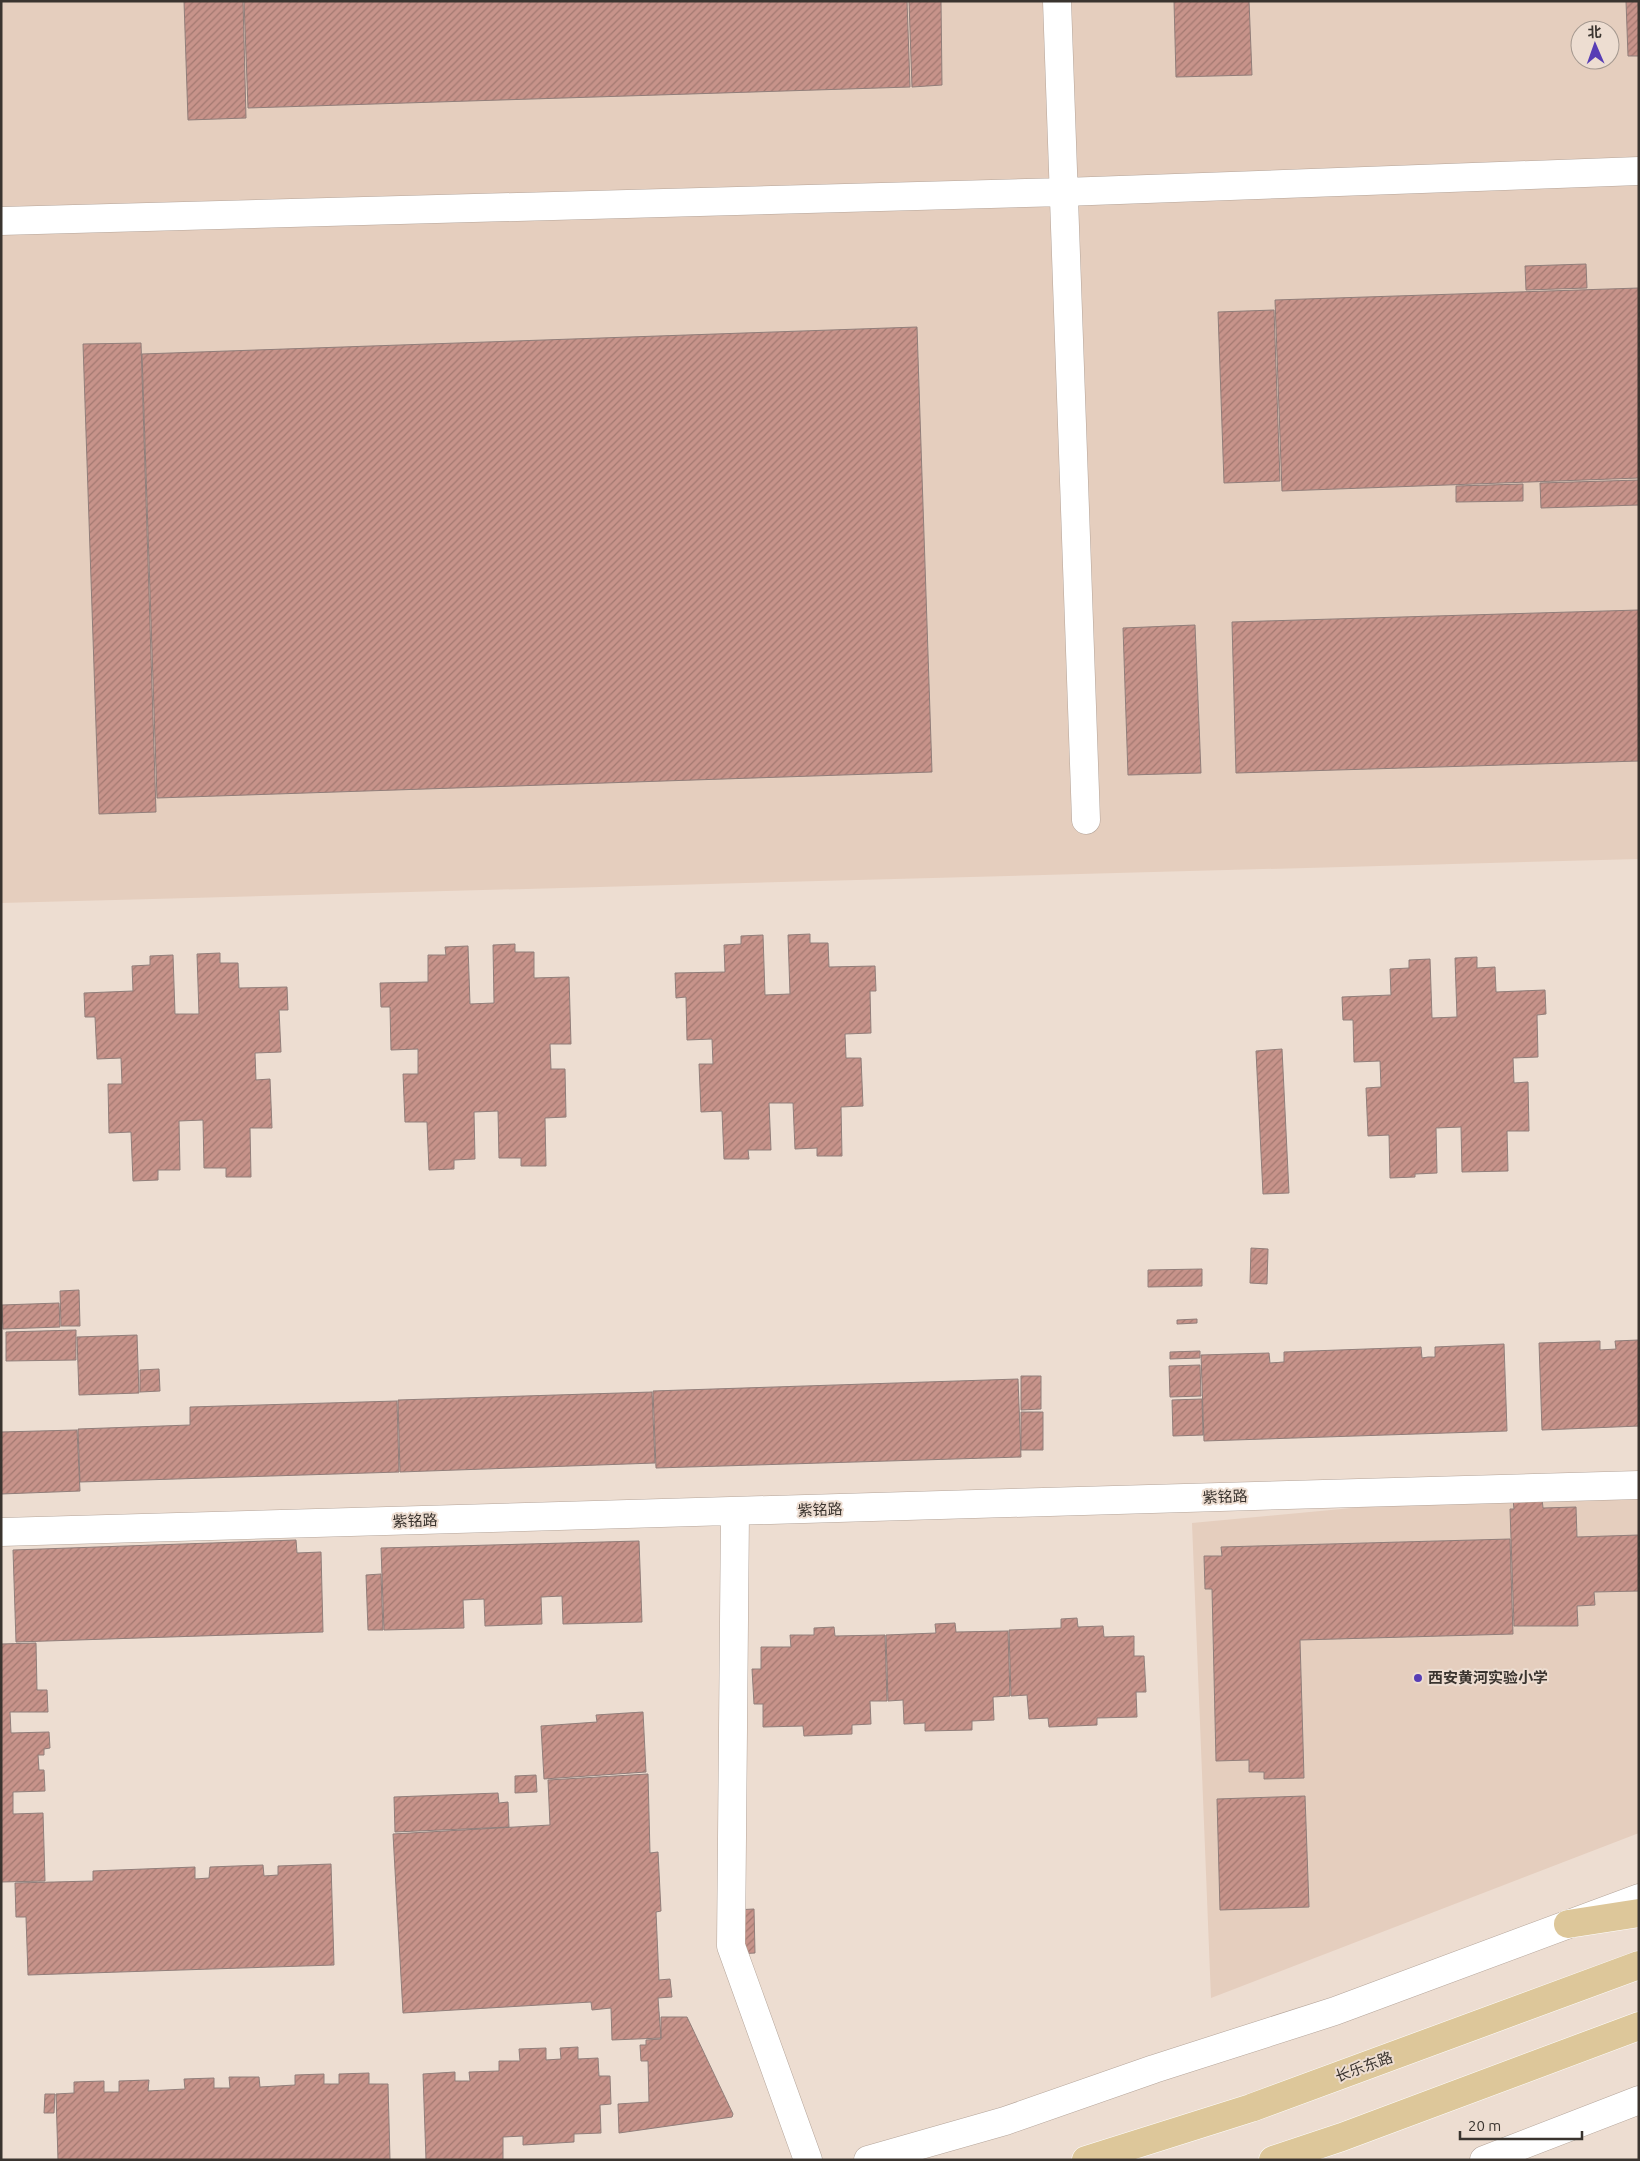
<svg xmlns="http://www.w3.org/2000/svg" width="1640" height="2161" viewBox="0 0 1640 2161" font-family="Ubuntu,'Noto Sans SC',sans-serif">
<defs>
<pattern id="building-hatch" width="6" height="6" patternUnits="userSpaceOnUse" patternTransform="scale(1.25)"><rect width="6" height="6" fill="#c7938a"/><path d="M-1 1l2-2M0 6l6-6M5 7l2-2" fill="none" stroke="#a37971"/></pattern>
</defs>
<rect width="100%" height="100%" fill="#edddd1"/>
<path fill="#e5cebe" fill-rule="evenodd" d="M1 1H1639V859L1 903ZM1580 30H1610V60H1580Z
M1639 1491V1833L1211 1998 1192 1523 1521 1492Z"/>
<path fill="url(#building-hatch)" stroke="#917e7a" d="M184 1H243L246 118 188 120Z
M244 1H907L910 87 248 108Z
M909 1H941L942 85 912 87Z
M1174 1H1249L1252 75 1176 77Z
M1626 1H1639V56H1628Z
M1586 264 1587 288 1526 290 1525 266Z
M1639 288V478L1282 491 1275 300Z
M1274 310 1280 481 1224 483 1218 312Z
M917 327 932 772 157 798 142 354Z
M141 343 156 812 99 814 83 344Z
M1639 480V505L1541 508 1540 483Z
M1523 484V501L1456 502V486Z
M1639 610V761L1236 773 1232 622Z
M1195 625 1201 773 1128 775 1123 628Z
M810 934V943H828L829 967 875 966 876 991H870L871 1033 845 1034 846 1058H861L863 1106 841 1107 842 1156H817V1148L795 1149 793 1103H769L771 1150H748L749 1159H724L722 1111 701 1112 699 1064H713L712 1039 687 1040 686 997 676 998 675 973 725 972 724 945 741 944V936L763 935 765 995 790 994 788 935Z
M515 944V952H534V978L569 977 571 1044H550L551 1069H565L566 1117 545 1118 546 1166H521V1158H499L498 1111 474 1112 475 1159 454 1160V1169L429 1170 427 1122H405L403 1074H418V1049L391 1050 390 1007H381L380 983 428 982V955H446L445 947 468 946 470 1004 494 1003 493 945Z
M220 953V963H238L239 988 287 987 288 1010H279L281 1052 255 1053 256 1080 270 1079 272 1128H250L251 1177H226V1168H204L203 1120 179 1121 180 1170H158V1180L133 1181 131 1132 109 1133 108 1084H122L121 1058 97 1059 95 1017H85L84 993 133 991 132 966 150 965V956L173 955 175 1014H199L197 954Z
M1477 957V968L1495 967 1496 992 1545 990 1546 1014 1537 1015 1538 1057 1513 1058 1514 1083 1528 1082 1529 1131H1507L1508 1171 1462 1172 1461 1127 1436 1128 1437 1173 1415 1174V1177L1390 1178 1389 1135 1368 1136 1366 1088 1381 1087 1380 1061 1354 1062 1353 1020H1343L1342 997 1391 995 1390 969 1409 968V960L1430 959 1432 1018 1457 1017 1455 958Z
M1282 1049 1289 1193 1263 1194 1256 1051Z
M1251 1248 1268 1249 1267 1284 1250 1283Z
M1202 1269V1286L1148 1287V1270Z
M79 1290 80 1326H61L60 1291Z
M59 1303 60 1327 3 1329 2 1305Z
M1197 1319V1323L1177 1324V1320Z
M76 1330V1360L6 1361V1332Z
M137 1335 139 1393 79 1395 77 1337Z
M1639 1340V1426L1542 1430 1539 1343 1600 1341V1350L1616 1349 1615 1341Z
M1504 1344 1507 1431 1204 1441 1201 1355 1269 1353 1270 1363 1284 1362V1352L1421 1347 1422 1358 1428 1357H1435V1347Z
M1200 1351V1358L1170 1359V1352Z
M1200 1365 1201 1396 1170 1397 1169 1366Z
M159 1369 160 1391 140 1392V1370Z
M1021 1376H1041V1409L1021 1410Z
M1018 1379 1021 1457 656 1468 653 1391Z
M652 1392 655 1463 400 1472 398 1400Z
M1202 1399 1203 1435 1173 1436 1172 1400Z
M397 1401 399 1472 80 1482 78 1429 190 1425V1407Z
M1021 1412H1043V1450H1021Z
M77 1430 80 1491 1 1494V1432Z
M1542 1498 1543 1508 1576 1507 1577 1537 1639 1535V1591L1594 1592 1595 1605 1577 1606 1578 1626H1514L1510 1509H1514L1513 1499Z
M1510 1539 1513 1634 1300 1640 1304 1778 1264 1779V1772H1249V1760L1216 1761 1212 1589H1205L1204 1556H1222L1221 1547Z
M296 1540 297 1553 321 1552 323 1632 16 1642 13 1550Z
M639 1541 642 1622 563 1624 562 1596 541 1597 542 1624 485 1626 484 1599 463 1600 464 1628 384 1630 381 1548Z
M381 1574 383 1630H368L366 1575Z
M1077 1618 1078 1627 1103 1626 1104 1637 1134 1636V1656H1144L1146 1692H1136L1137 1717 1097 1718V1725L1049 1727 1048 1718 1029 1719 1027 1695 1011 1696 1009 1630 1061 1628V1619Z
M955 1623 956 1632 1008 1631 1010 1696 993 1697 994 1720 972 1721V1730L925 1731V1723L904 1724 903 1700 888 1701 886 1635 936 1633 935 1624Z
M834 1627 835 1636 885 1635 887 1701H870L871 1724 852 1725V1734L804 1736 803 1726 763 1727V1704H754L752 1669H761V1647H791L790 1635H814V1628Z
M36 1643 37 1690H47L48 1712H10L11 1733 49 1732 50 1748 44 1749V1755H38L39 1770H44L45 1791 13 1792V1814L43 1813 45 1881 1 1882V1644Z
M643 1712 646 1772 544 1779 541 1726 597 1722 596 1715Z
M648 1774 650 1853 658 1852 661 1911 656 1912 659 1980 670 1979 672 1997 658 1998 661 2038 612 2040 611 2008 592 2010 591 2002 403 2013 393 1834 550 1825 548 1780Z
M536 1775 537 1792 515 1793V1776Z
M498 1793 499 1803 508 1802 509 1827 395 1832 394 1797Z
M1305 1796 1309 1907 1220 1910 1217 1799Z
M331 1864 334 1965 28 1975 26 1917H16L15 1883 93 1881V1871L195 1867V1879L209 1878 210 1867 263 1865 264 1876 278 1875V1866Z
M754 1909 755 1953 736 1954 734 1910Z
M661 2017H687L733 2114 732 2117 619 2133 618 2104 649 2102 648 2061H641L640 2045H646V2040L661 2039Z
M578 2047V2059L598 2058 599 2076H610L611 2104 600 2105 601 2133 574 2134V2142L523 2145V2136L503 2137V2160H426L423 2074 455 2072V2081H470L469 2072 499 2071V2061H520L519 2049 546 2048V2060L561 2059 560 2048Z
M369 2073V2084H388L390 2160H58L56 2094 74 2093V2082L104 2081V2092H119V2081L149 2080 148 2091 185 2089 184 2079 214 2078V2088H230L229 2077H259L260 2087 295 2085V2075L324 2074V2084H339V2074Z
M45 2094H55L54 2113H44Z"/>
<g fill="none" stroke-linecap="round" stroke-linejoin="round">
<g stroke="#b4a499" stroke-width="29">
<path id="street" d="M1057 1 1086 820
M1 221 1064 192 1639 171
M735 1512 731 1946 808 2160
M1 1532 1639 1485
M868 2160 1005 2121 1154 2069 1335 2011 1639 1898
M1484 2160 1639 2100"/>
</g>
<g stroke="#fff" stroke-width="29">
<path id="primary" d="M1568 1924 1639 1913
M1086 2160 1251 2108 1639 1965
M1273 2160 1342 2137 1639 2026"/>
</g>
<use href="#street" stroke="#fff" stroke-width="28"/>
<use href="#primary" stroke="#ddc79a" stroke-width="28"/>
</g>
<circle fill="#573db5" stroke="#edddd1" stroke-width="2" cx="1418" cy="1678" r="5"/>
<g text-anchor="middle" stroke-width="4" stroke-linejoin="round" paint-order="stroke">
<g font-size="15" fill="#3a342f" stroke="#edddd1">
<text transform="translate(1225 1497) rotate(-2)" y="5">紫铭路</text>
<text transform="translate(820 1510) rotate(-2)" y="5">紫铭路</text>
<text transform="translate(415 1521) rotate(-2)" y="5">紫铭路</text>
<text transform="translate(1364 2067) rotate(-20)" y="5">长乐东路</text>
</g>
<g font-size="15" font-weight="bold" fill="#3a342f" stroke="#edddd1" text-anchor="start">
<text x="1428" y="1683">西安黄河实验小学</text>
</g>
</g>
<rect width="1640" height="2161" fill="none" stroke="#3a342f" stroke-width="5"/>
<g transform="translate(1595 45) rotate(358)"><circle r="24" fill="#edddd1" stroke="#a59990"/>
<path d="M0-4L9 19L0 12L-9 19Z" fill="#573db5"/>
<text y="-8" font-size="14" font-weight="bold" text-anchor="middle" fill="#3a342f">北</text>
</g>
<path d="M1460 2131v8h122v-8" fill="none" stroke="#3a342f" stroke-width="2.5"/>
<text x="1468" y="2131" font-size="15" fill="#3a342f" stroke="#edddd1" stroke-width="4" paint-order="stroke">20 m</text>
</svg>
